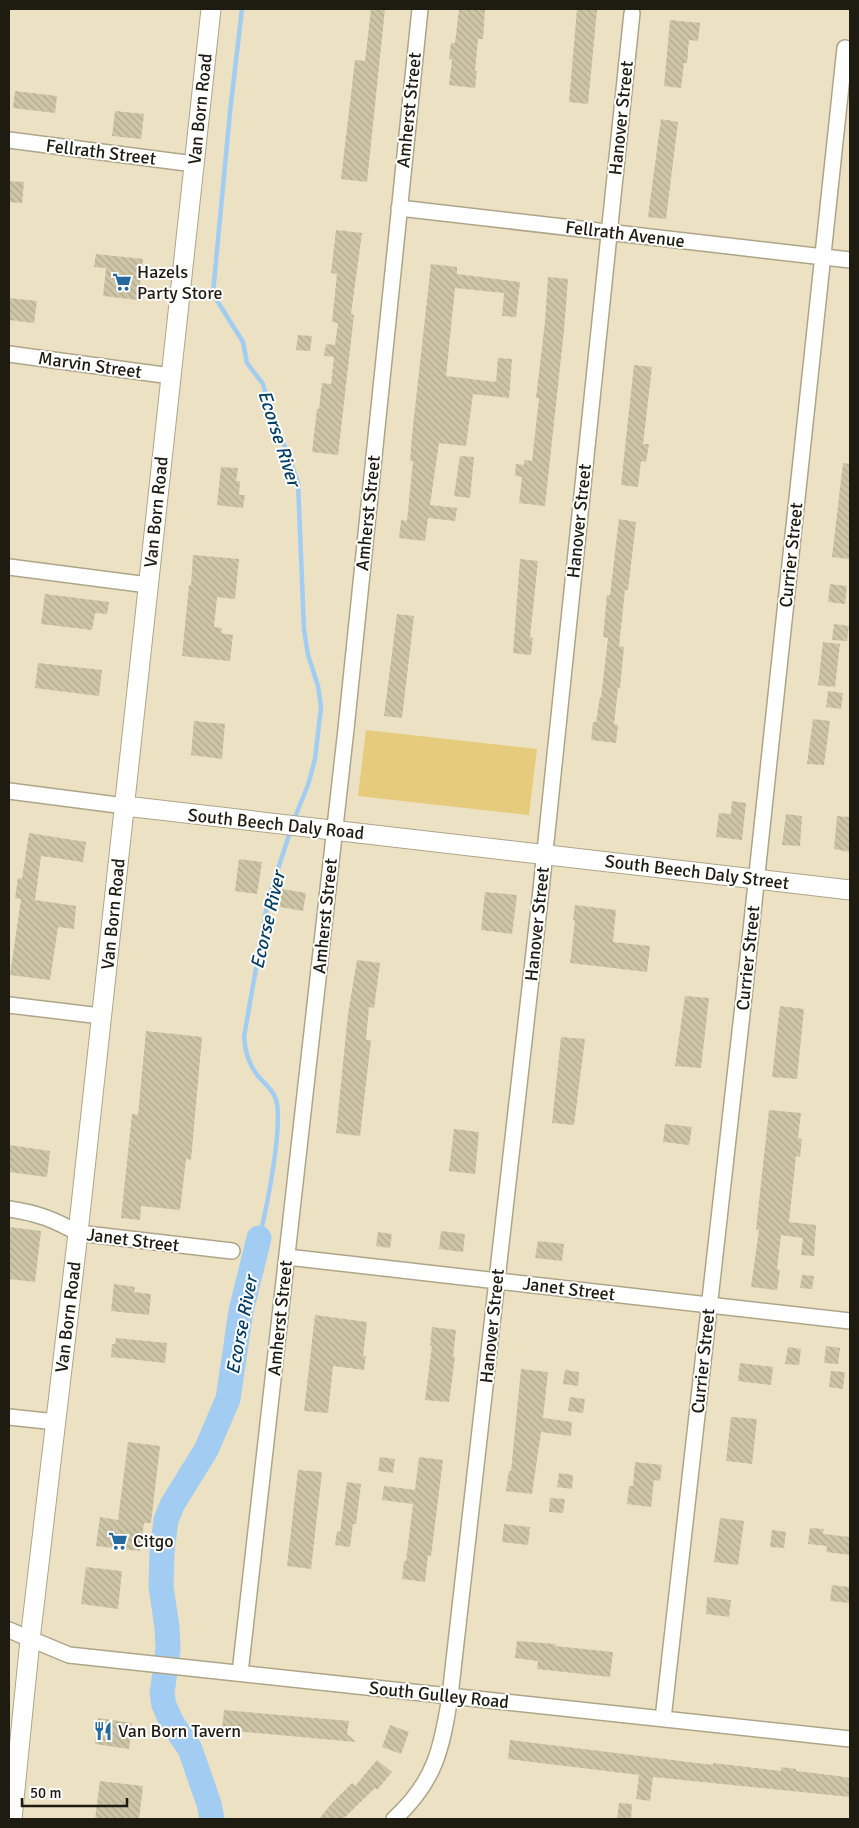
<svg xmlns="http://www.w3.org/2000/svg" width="859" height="1828" viewBox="0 0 859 1828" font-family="Signika,sans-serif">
<defs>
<pattern id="building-back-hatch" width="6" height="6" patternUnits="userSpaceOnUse" patternTransform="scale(1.25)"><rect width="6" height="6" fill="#cec5a7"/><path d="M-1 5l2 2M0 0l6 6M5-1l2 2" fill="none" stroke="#b0a98f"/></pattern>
</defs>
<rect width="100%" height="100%" fill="#ece2c3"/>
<path fill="#e5cb7b" d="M366 730 537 749 529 815 358 796Z"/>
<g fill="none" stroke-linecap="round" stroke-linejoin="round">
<path stroke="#a2ccf2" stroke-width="4.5" d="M242 9 230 112 213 293 216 299 243 342 247 363 263 384 269 405 298 482 304 630 308 655 318 686 321 707 315 759 308 785 293 822
M259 1238C266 1212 285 1119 275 1097 272 1089 264 1083 258 1076 249 1065 245 1052 244 1037L268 900 291 829"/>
<path stroke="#a2ccf2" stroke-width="25" d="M212 1819 209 1804 190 1749 172 1723 164 1705 162 1694 168 1649 167 1627 161 1587 162 1552 166 1520 172 1505 206 1450 228 1399 241 1311 259 1238"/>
</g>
<path fill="url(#building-back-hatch)" d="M371 9H385L367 182 341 179 355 60 365 61Z
M459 9H485L483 39H478L475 71H477L475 88 449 85 452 60 449 59 451 43H455Z
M577 9 597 10 588 104 569 102Z
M670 20 700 23 698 41 689 40 687 63H684L681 88 664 86Z
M15 91 57 96 55 113 13 108Z
M115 111 144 114 141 139 112 136Z
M661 119 678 122 666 219 648 217Z
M9 181 24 182 22 203 9 202Z
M336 230 362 233 351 314 354 315 338 455 312 452 317 409H319L322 383 331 384 334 357 324 356 326 344 335 345 338 323 332 322 337 274 331 273Z
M96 254 143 259 138 300 103 296 106 268 94 267Z
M431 264 457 267V274L520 282 516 317 502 316 504 293 455 288 446 376 496 382 498 358 512 359 509 398 473 394 466 446 439 443 430 505 457 508 455 521 428 518 425 541 399 538 401 520 407 521 413 461H410L412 435Z
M548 277 568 279 564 330 545 506 519 503 522 477 515 476 516 464 524 465V460L532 461 539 398H536L545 322Z
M9 298 37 301 34 323 9 320Z
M298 335 312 336 310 351 296 350Z
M634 365 652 367 643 444H649L646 462 641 461 638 487 621 485Z
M460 456 474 457 470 498 454 496Z
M843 463 850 464 849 559 832 557Z
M221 467 238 468 236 481H240L239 495H245L243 508 217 505Z
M619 519 636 522 628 590H625L619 646 624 647 620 688H618L614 724 618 725 616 743 591 740 593 722H596L600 697 601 698 608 638 603 637 607 595H610Z
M193 555 239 559 235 599 217 597 214 627 222 628 221 633 233 635 230 661 182 656 189 585H191Z
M520 559 538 561 530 637 533 638 531 655 513 653Z
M830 584 847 586 845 604 828 602Z
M45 594 109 602 107 614 95 613 92 630 41 624Z
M397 614 414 616 402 718 384 716Z
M834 624 849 626 847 641 832 640Z
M823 642 840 644 835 687 818 685Z
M38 663 102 670 99 696 35 688Z
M828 691 843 693 841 709 826 707Z
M813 719 830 721 824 765 807 764Z
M194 721 225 724 222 759 191 755Z
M732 801 746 803 742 840 716 837 719 813 731 814Z
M786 814 802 816 800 846 782 845Z
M837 816 850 817V852L834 849Z
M29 833 86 842 83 862 41 856 35 900 76 906 74 929 58 927 50 980 10 975 21 899 15 898 18 878 22 879Z
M239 859 262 862 257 894 235 891Z
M282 889 306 893 303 911 280 907Z
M485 892 517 895 512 934 481 930Z
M575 905 616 910 613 942 650 946 647 972 570 963 575 920H573Z
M357 960 380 963 374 1008 369 1007 366 1040H371L360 1136 336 1133 348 1014Z
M685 996 709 998 701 1068 675 1066Z
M780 1006 804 1009 797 1079 772 1077Z
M146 1031 202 1037 191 1160 186 1159 180 1210 141 1206 140 1220 121 1218 132 1114 138 1115Z
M561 1037 585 1039 574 1125 552 1123Z
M769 1110 801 1113 798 1138 802 1139 800 1157 796 1156 789 1222 816 1225 814 1256 801 1255 803 1238 781 1235 777 1269 780 1270 777 1290 751 1287 759 1230 756 1229Z
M665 1124 692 1127 689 1145 663 1142Z
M454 1129 479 1132 475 1174 449 1171Z
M9 1145 50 1151 47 1177 9 1172Z
M9 1227 41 1231 35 1282 9 1279Z
M441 1231 465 1234 463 1252 439 1249Z
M378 1232 392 1234 390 1248 376 1246Z
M538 1241 564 1244 562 1261 535 1258Z
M802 1275 814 1276 812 1289 800 1288Z
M114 1284 135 1287 134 1292 151 1294 149 1315 111 1311Z
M315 1315 367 1322 363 1356H366L364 1370 333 1366 328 1413 304 1411Z
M432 1327 456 1330 453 1357H455L449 1402 425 1400 432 1346H430Z
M116 1338 167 1343 165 1363 111 1357 112 1344H115Z
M826 1346 840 1348 838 1364 824 1363Z
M788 1347 801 1349 799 1365 785 1364Z
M740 1363 773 1367 771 1385 738 1381Z
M521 1369 548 1372 543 1418 572 1422 571 1436 541 1432 532 1494 506 1491 509 1471H511Z
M565 1370 579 1372 578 1386 563 1384Z
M831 1371 845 1372 843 1389 829 1387Z
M570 1397 585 1399 583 1413 568 1411Z
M731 1417 757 1419 752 1464 726 1461Z
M128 1442 160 1446 151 1523H144L140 1551 96 1546 100 1517 118 1520Z
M380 1457 395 1459 393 1473 378 1471Z
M419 1457 443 1460 431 1556 428 1555 425 1582 402 1579 404 1561H406L413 1504 382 1500 384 1486 415 1490Z
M635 1462 662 1465 660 1481 654 1480 651 1507 627 1504 629 1486H633Z
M298 1470 322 1472 311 1569 287 1566Z
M559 1473 573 1475 572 1489 557 1487Z
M347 1482 361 1484 356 1524H353L350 1547 335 1545 337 1531 340 1532Z
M550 1498 565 1499 563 1513 549 1512Z
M720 1518 744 1521 738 1565 714 1562Z
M504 1524 530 1527 528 1545 502 1542Z
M810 1528 824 1529 823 1534 850 1537V1555L826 1552 827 1546 808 1544Z
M772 1530 786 1532 784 1548 770 1547Z
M86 1567 122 1571 118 1609 81 1604Z
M832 1585 850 1587V1603L830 1601Z
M707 1597 731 1600 729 1617 706 1614Z
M517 1641 556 1644 555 1646 613 1652 610 1677 537 1669 538 1661 515 1658Z
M224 1710 349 1721 347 1734 356 1742 222 1730Z
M98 1718 132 1723 129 1749 95 1744Z
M390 1725 409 1732 401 1754 382 1747Z
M510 1740 713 1765V1763L781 1771V1767L796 1769V1771L838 1776 850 1778V1797L653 1777 650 1801 636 1799 639 1775 508 1759Z
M377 1760 392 1772 377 1790 375 1788 343 1819H319L332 1803 352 1783 355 1786Z
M100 1781 143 1786 139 1819H95Z
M619 1803 632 1804 631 1819H617Z"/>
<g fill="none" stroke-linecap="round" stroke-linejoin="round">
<g stroke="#aea588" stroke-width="18">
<path id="minor" d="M9 140 194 164
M399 208 850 260
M9 354 171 376
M9 567 148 585
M9 791 125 806
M9 1005 101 1016
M9 1209C37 1213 53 1219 78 1233L232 1251
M287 1257 850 1321
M9 1417 56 1422
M9 1630 69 1655 850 1739
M240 1673 346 729 420 9
M663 1719 744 996 845 48
M394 1819C435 1782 442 1748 450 1696L541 890 632 13"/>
</g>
<g stroke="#aea588" stroke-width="21">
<path id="major" d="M125 806 850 890
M12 1819 30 1640 78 1233 211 9"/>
</g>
<use href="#minor" stroke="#fff" stroke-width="15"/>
<use href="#major" stroke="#fff" stroke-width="19"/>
</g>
<defs>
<g id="supermarket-bare" transform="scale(1.5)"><path d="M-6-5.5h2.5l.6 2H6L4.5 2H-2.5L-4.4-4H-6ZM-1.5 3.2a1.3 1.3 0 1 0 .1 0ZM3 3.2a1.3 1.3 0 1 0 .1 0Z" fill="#246a9f" stroke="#fff" stroke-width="2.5" paint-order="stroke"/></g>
<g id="restaurant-bare" transform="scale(1.5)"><path d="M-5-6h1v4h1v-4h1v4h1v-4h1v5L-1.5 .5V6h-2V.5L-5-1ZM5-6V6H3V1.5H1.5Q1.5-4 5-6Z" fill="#246a9f" stroke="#fff" stroke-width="2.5" paint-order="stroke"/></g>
</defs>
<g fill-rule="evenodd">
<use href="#supermarket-bare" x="122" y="282"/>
<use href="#supermarket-bare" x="118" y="1541"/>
<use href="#restaurant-bare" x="103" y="1731"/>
</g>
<g text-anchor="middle" stroke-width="4" stroke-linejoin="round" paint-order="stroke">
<g font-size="18" fill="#1e1b10" stroke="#fff">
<text transform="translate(200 109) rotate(-84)" y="6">Van Born Road</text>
<text transform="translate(409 110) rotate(-84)" y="6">Amherst Street</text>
<text transform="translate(621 118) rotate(-84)" y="6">Hanover Street</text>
<text transform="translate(101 152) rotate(7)" y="6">Fellrath Street</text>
<text transform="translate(625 234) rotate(7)" y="6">Fellrath Avenue</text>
<text transform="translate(90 365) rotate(8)" y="6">Marvin Street</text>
<text transform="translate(156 512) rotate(-84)" y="6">Van Born Road</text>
<text transform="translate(368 513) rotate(-84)" y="6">Amherst Street</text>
<text transform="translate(579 521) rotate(-84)" y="6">Hanover Street</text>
<text transform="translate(791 555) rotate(-84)" y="6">Currier Street</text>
<text transform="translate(276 824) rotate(6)" y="6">South Beech Daly Road</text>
<text transform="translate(697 872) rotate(7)" y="6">South Beech Daly Street</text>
<text transform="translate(113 914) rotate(-84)" y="6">Van Born Road</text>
<text transform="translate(325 916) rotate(-84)" y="6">Amherst Street</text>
<text transform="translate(537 924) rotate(-84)" y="6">Hanover Street</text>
<text transform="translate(748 958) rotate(-84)" y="6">Currier Street</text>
<text transform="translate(133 1240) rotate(7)" y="6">Janet Street</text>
<text transform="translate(569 1289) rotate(7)" y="6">Janet Street</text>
<text transform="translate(68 1317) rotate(-83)" y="6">Van Born Road</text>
<text transform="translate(280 1318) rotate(-84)" y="6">Amherst Street</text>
<text transform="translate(492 1326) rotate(-84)" y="6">Hanover Street</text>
<text transform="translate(703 1361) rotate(-84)" y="6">Currier Street</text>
<text transform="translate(439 1695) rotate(6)" y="6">South Gulley Road</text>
</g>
<g font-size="18" fill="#1e1b10" stroke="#fff" text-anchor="start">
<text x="137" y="278">Hazels<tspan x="137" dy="21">Party Store</tspan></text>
<text x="133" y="1547">Citgo</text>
<text x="118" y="1737">Van Born Tavern</text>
</g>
<g font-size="19" font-style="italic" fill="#043f66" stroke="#fff">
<text transform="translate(280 438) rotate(72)" y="7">Ecorse River</text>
<text transform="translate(267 920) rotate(-77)" y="7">Ecorse River</text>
<text transform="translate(241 1325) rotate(-79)" y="7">Ecorse River</text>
</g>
</g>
<rect width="859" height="1828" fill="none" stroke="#1e1b10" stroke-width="20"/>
<path d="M22 1798v8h105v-8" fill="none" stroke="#1e1b10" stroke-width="2.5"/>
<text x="30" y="1798" font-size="15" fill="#1e1b10" stroke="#ffffff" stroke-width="4" paint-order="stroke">50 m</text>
</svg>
